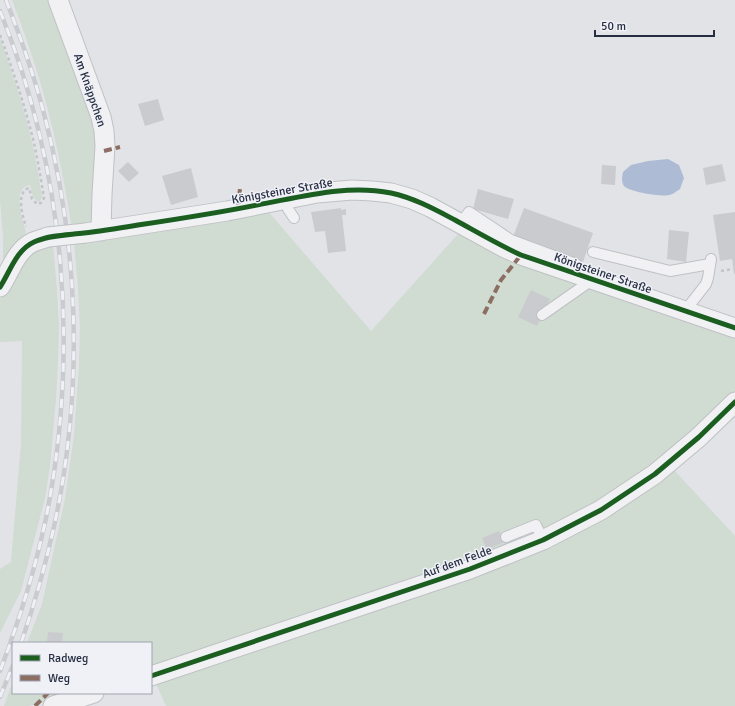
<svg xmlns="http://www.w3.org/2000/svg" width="735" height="706" viewBox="0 0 735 706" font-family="Signika,sans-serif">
<rect width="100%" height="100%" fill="#e1e3e7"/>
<path fill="#d0dbd1" d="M12 0H53L99 118 96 220 91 224 72 229C64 178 54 128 39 78 31 52 22 26 12 0Z
M0 38C12 72 24 107 32 142 36 160 39 179 42 197L40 201 38 202 33 197 30 185C11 187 23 221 26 232L3 268V236L0 200Z
M266 209 371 331 459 233 542 272 735 337V396L650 474 533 539 151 670V643H27L42 604 65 499 74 435 79 365 80 327 78 288 74 242Z
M53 244 57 290 59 326 58 362 56 399 50 466 45 498 21 591 0 633V569L11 562 21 444 22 341 0 342V299L4 293 27 252Z
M673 469 735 536V706H166L154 679 410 593Z
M13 681V693H75L38 704 28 706H4Z"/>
<path fill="#adbcd4" d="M668 159 679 165 684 178 680 189C677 191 672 195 669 195 662 197 631 192 625 187 621 183 622 177 623 172L631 165 648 161Z"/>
<path fill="#cacbcf" d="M158 99 164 120 145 126 138 104Z
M128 162 139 173 129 182 118 171Z
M722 164 726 181 706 185 703 168Z
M602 165 616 166 615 185 601 184Z
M191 168 198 197 171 205 162 176Z
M478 189 514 199 508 219 473 209Z
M341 208V210L346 209V215H342L346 251 328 253 325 231 315 232 311 212Z
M524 208 593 233 583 262 513 237Z
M735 212V274H734L732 259 720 261 713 215Z
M669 230 689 232 686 262 667 259Z
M531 290 550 299 537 326 518 317Z
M499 531 504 542 487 549 482 538Z
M48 632 63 633 62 643H47Z"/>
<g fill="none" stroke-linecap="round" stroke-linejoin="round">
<g stroke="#bfc1c5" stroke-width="12">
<path id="service" d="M287 200 288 209 294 218
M461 223 469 212 511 240 576 264
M593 252 670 271 710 264
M685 311 706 284 708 278 711 259
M542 315 592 280
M506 537 536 525 543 540"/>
</g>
<g stroke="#bfc1c5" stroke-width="21">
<path id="minor" d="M58 0 101 117 104 131 105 146 102 194 101 231
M86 233 227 211 317 193 352 190 372 191 391 193 412 199 430 207 505 248 521 255 735 328
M0 287C10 272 16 250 33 242 38 240 43 239 48 237
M151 676 470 569 543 540 601 510 655 474 699 437 735 402
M53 706 94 693"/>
</g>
<path stroke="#c3c4ca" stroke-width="2.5" stroke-dasharray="3 3" stroke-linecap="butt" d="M0 35C13 70 25 106 34 143 38 161 41 180 44 198L41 203 37 204 32 199 29 188C15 192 23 217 26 227
M721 271 733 269"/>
<use href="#service" stroke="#f1f1f3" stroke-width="10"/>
<use href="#minor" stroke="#f1f1f3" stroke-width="19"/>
<g stroke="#cacbce" stroke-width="4.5">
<path id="rail" d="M6 0C20 36 33 72 43 110 79 244 84 386 55 522 46 563 35 603 21 643
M0 11C65 171 80 349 46 518 35 570 19 621 0 671
M0 697 13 665"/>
</g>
<use href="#rail" stroke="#eff1f7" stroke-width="3" stroke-dasharray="9" stroke-linecap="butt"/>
<g stroke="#bfc1c5" stroke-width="21" stroke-linecap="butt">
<path id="minor-bridge" d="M48 237 86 233"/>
</g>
<use href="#minor-bridge" stroke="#f1f1f3" stroke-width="19"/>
<path stroke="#8d6e63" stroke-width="4" stroke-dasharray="8 4" stroke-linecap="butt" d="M104 151 120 147
M238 209 240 188
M484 314 501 280 521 255
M35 706 48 693"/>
<g stroke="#eff1f7" stroke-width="8">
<path id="cycleway" d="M0 287C10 272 16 250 34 242 49 235 68 235 84 233 102 231 120 228 138 225 178 219 217 213 257 205 301 197 346 184 391 193 414 198 434 209 455 220 477 232 499 245 521 255L735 328
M151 676 470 569 543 540 601 510 655 474 699 437 735 402"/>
</g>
<use href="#cycleway" stroke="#1b5e20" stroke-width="5"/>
</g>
<g text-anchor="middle" stroke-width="3" stroke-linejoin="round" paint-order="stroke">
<g font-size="12" fill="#272e42" stroke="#eff1f7">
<text transform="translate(90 90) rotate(71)" y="4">Am Knäppchen</text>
<text transform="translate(282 191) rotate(-10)" y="4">Königsteiner Straße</text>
<text transform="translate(603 273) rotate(19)" y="4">Königsteiner Straße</text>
<text transform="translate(457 562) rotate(-20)" y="4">Auf dem Felde</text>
</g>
</g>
<rect x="12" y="642" width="140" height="52" fill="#eff1f7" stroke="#9fa3af"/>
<rect x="20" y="655" width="20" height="6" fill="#1b5e20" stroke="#9fa3af"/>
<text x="48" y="662" font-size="12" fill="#272e42">Radweg</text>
<rect x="20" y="675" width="20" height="6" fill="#8d6e63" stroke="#9fa3af"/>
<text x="48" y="682" font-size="12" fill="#272e42">Weg</text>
<path d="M595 30v6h119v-6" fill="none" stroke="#272e42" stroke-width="2"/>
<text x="601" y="30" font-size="12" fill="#272e42" stroke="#eff1f7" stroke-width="3" paint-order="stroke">50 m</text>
</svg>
